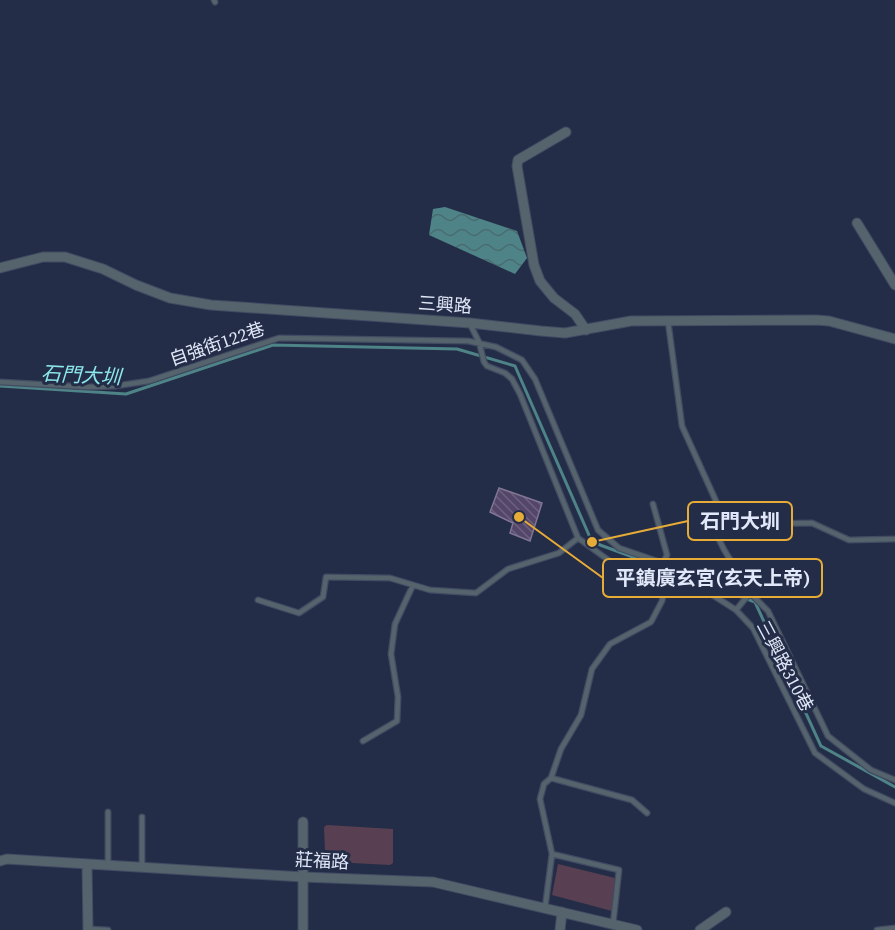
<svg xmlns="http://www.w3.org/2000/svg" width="895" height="930" viewBox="0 0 895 930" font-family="'Source Serif 4','Noto Sans TC',serif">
<defs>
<pattern id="water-waves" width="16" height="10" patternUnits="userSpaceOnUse" patternTransform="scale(1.5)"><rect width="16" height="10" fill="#4e8487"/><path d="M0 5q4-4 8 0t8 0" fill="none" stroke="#4a6b6f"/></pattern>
<pattern id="building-back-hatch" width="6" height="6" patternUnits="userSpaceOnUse" patternTransform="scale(1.5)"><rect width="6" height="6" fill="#544668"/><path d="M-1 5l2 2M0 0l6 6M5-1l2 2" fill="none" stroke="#6c617e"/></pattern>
</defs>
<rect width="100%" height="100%" fill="#242d47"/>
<path fill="#583f51" d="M327 825 393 829V863L390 865 333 862 325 852 324 827Z
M558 864 615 878 612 911 552 895Z"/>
<path fill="url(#water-waves)" d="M445 207 517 231 527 258 515 274 429 235 433 209Z"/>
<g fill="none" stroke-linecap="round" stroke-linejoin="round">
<path stroke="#4e8487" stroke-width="3" d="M0 386 126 394 273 345 457 349 515 366 592 542 755 602 821 746 895 787"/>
</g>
<path fill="url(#building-back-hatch)" stroke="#817594" stroke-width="1.5" d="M499 488 542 503 530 541 510 533 513 523 490 512Z"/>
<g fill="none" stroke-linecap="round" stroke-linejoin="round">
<g stroke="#424b63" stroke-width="7">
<path id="service" d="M214 0 215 2
M668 321 682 426 720 510 722 528 717 534C725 559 742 571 750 593L736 610
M470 324 479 342 484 362 487 366 505 373 512 379 520 394 578 538 611 562 711 594 736 610 753 628 815 753 864 789 895 803
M0 382 88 387 115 386 149 381 279 338 468 341 496 347 522 360 535 379 598 530 619 548 750 593 768 611 828 736 871 770 895 780
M653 504 667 555 663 563
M722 528 750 524 812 523 849 540 895 539
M258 600 299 613 323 597 326 577 390 578 430 590 476 593 508 569 559 553 578 538
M363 741 397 721 398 697 391 654 395 624 413 585
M551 778 632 800 647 813
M108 812V865
M142 817V866
M552 854 619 870 613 924
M545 908 552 854 540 799 544 784 551 778 561 749 581 715 592 669 610 644 651 622 662 601 666 581
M88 929 108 930
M877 930 895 928"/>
</g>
<g stroke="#424b63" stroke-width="11">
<path id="minor" d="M566 132 518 160 517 166 534 265 540 281 554 298 575 314 586 330
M857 223 895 285
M0 268 43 257H65L103 269 136 285 170 298 211 305 470 323 541 331 565 333 631 321 816 320 829 321 895 339
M303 822V930
M0 861 7 859 303 877 433 882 637 930
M87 864 88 930
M560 930 562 912
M700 930 726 912"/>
</g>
<use href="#service" stroke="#55636c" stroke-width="4.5"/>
<use href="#minor" stroke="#55636c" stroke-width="9"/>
</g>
<g text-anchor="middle" stroke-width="6" stroke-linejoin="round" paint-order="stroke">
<g font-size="18" fill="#e1e8f9" stroke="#242d47">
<text transform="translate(445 305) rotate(4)" y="6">三興路</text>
<text transform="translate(217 344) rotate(-19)" y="6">自強街122巷</text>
<text transform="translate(785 666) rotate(62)" y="6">三興路310巷</text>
<text transform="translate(322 861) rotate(3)" y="6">莊福路</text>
</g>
<g font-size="20" font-style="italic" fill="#8ce8ec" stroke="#242d47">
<text transform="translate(81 375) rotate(3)" y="7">石門大圳</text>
</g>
</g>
<path fill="none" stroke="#e7ac37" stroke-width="2" d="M592 542L688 521M519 517L603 578"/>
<g fill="#e7ac37" stroke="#242d47" stroke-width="2">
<circle cx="592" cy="542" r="6"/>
<circle cx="519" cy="517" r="6"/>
</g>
<g fill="#242d47" stroke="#e7ac37" stroke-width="2">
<rect x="688" y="502" width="104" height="38" rx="6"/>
<rect x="603" y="559" width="219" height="38" rx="6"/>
</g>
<g font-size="20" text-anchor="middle" font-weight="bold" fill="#e1e8f9">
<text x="740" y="528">石門大圳</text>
<text x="713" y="585">平鎮廣玄宮(玄天上帝)</text>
</g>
</svg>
